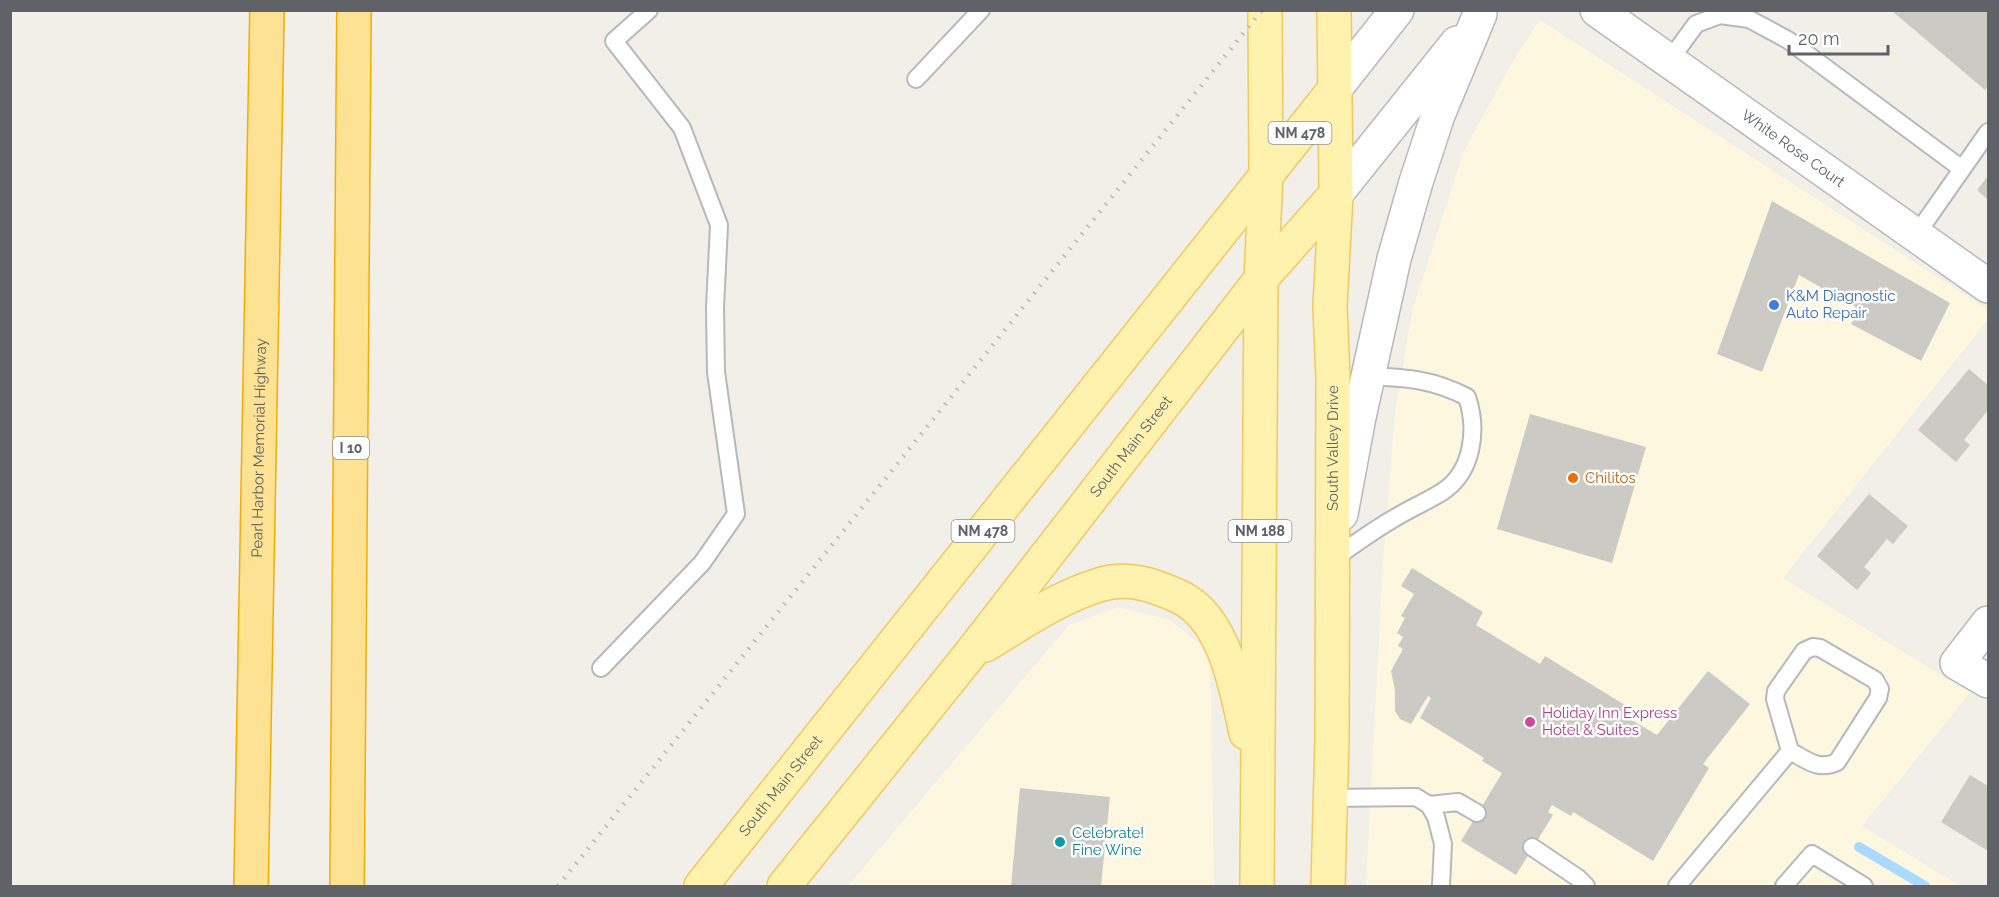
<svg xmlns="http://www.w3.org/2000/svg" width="1999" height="897" viewBox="0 0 1999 897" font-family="Raleway,sans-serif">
<rect width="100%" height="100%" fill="#f1efe8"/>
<path fill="#fef7e0" d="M1540 20 1988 310V319L1783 578 1970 693 1862 826 1960 886H1366L1383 563 1395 412 1412 311 1463 153 1513 61Z
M1118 607 1170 620 1210 653 1214 886H848L1069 625Z"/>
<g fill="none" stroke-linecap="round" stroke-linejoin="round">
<path stroke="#aadaff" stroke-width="10" d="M1859 847 1925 886"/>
</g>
<path fill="#cccac5" d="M1891 10H1988V86L1985 90Z
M1988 176V200L1977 190Z
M1772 201 1950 303 1921 361 1851 324 1859 309 1799 275 1762 372 1717 354Z
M1969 369 1988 385V410L1964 440 1970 445 1956 462 1918 430Z
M1530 414 1646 447 1612 563 1497 529Z
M1869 494 1908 526 1893 544 1887 539 1864 567 1871 573 1857 590 1817 556Z
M1412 568 1483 612 1476 625 1540 664 1545 656 1633 710 1628 718 1657 735 1708 671 1750 704 1703 764 1709 768 1653 861 1573 812 1571 816 1552 805 1548 812 1553 815 1516 875 1461 841 1502 773 1482 761 1484 758 1420 718 1431 698 1428 696 1411 724 1400 719 1395 711V690L1391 671 1403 649 1398 646 1403 637 1397 633 1405 618 1401 616 1414 594 1401 586Z
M1970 775 1988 786V851L1941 822Z
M1020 788 1110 797 1101 886H1011Z"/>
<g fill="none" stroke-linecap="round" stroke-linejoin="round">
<g stroke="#b5b8bc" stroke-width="20">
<path id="lane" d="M1669 61 1696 24 1720 15 1749 19 1788 40 1962 169
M916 79 981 10
M1916 235 1988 132
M1332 560C1352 546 1372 531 1393 519 1409 509 1426 502 1442 492 1473 472 1478 430 1467 397 1432 379 1407 378 1368 376
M1813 647 1820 648 1875 680 1880 689 1878 698 1837 762C1818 771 1807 760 1790 751L1775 699 1776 691 1804 651Z
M601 668 702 563 736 514 716 372 715 308 719 225 682 128 614 41 649 10
M1331 798 1416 797 1429 805 1436 817 1443 844 1441 886
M1429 805 1458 802 1477 813
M1532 847 1578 878 1586 886
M1677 886 1790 751
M1784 886 1812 854 1864 886"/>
</g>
<g stroke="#b5b8bc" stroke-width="36">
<g id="street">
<path id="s1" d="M1597 10 1988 286"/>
<path d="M1988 623 1957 663 1988 681"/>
</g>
</g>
<g stroke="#b6babf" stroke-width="36">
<path id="secondary" d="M1334 90 1397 10
M1336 194 1457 43
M1341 514 1359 417 1394 259 1416 182 1438 115 1480 14"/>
</g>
<g stroke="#f2c960" stroke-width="36">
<g id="primary">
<path d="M985 645C1022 623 1059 597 1099 585 1118 579 1139 581 1158 588 1168 592 1178 595 1187 601 1226 626 1237 691 1246 733"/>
<path id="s2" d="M701 886 1334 90"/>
<path id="s3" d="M784 886 971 653 1261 279 1336 194"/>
<path d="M1257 886 1261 279 1266 175 1265 10"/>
<path id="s4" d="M1328 886 1332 739 1333 380 1330 306 1336 194 1334 10"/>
</g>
</g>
<g stroke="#f9ab00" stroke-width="36">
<g id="highway">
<path id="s5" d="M251 886 267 10"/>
<path d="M347 886 354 10"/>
</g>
</g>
<use href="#lane" stroke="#fff" stroke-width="16"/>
<use href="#street" stroke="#fff" stroke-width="33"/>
<use href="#secondary" stroke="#fff" stroke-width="33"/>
<use href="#primary" stroke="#fff2af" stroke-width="33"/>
<use href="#highway" stroke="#fde293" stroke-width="33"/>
<path stroke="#b6b7b8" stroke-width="4.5" stroke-dasharray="1.5 8" stroke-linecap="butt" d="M558 886 1262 10"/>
</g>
<circle fill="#3f7fe0" stroke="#fff" stroke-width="2" cx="1774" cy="305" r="6"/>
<circle fill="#e8710a" stroke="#fff" stroke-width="2" cx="1573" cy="478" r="6"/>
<circle fill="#d1479c" stroke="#fff" stroke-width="2" cx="1530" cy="722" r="6"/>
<circle fill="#0f9aa8" stroke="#fff" stroke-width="2" cx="1060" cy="842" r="6"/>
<g text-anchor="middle" stroke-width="5" stroke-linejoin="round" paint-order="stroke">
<g fill="#fff" stroke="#8f9295" stroke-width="1.5">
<rect x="1268.5" y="122" width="63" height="22" rx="4.5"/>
<rect x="333" y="437" width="36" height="22" rx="4.5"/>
<rect x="951.5" y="520" width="63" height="22" rx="4.5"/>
<rect x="1228.5" y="520" width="63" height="22" rx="4.5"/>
</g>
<g font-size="14" font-weight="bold" fill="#5f6368">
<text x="1300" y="138">NM 478</text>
<text x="351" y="453">I 10</text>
<text x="983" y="536">NM 478</text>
<text x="1260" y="536">NM 188</text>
</g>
<g font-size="15" fill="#5f6368" stroke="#fff">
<text dy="5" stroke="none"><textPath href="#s1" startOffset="240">White Rose Court</textPath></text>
<text dy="5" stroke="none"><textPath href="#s3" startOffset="560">South Main Street</textPath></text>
<text dy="5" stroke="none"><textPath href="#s5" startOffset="438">Pearl Harbor Memorial Highway</textPath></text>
<text dy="5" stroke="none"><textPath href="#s4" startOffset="438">South Valley Drive</textPath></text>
<text dy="5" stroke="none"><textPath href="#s2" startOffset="128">South Main Street</textPath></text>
</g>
<g font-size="15" fill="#366cbe" stroke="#fff" text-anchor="start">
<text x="1786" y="301">K&amp;M Diagnostic<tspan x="1786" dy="17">Auto Repair</tspan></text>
</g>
<g font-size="15" fill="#c56008" stroke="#fff" text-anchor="start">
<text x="1585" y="483">Chilitos</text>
</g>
<g font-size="15" fill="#b23c85" stroke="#fff" text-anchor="start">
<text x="1542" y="718">Holiday Inn Express<tspan x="1542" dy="17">Hotel &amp; Suites</tspan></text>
</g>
<g font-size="15" fill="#0d838f" stroke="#fff" text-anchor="start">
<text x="1072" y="838">Celebrate!<tspan x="1072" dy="17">Fine Wine</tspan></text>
</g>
</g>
<rect width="1999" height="897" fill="none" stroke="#5f6368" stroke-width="24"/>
<path d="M1789 45v9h99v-9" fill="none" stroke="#5f6368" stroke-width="3"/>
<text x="1798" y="45" font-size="18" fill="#5f6368" stroke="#ffffff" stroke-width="4.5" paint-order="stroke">20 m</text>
</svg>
